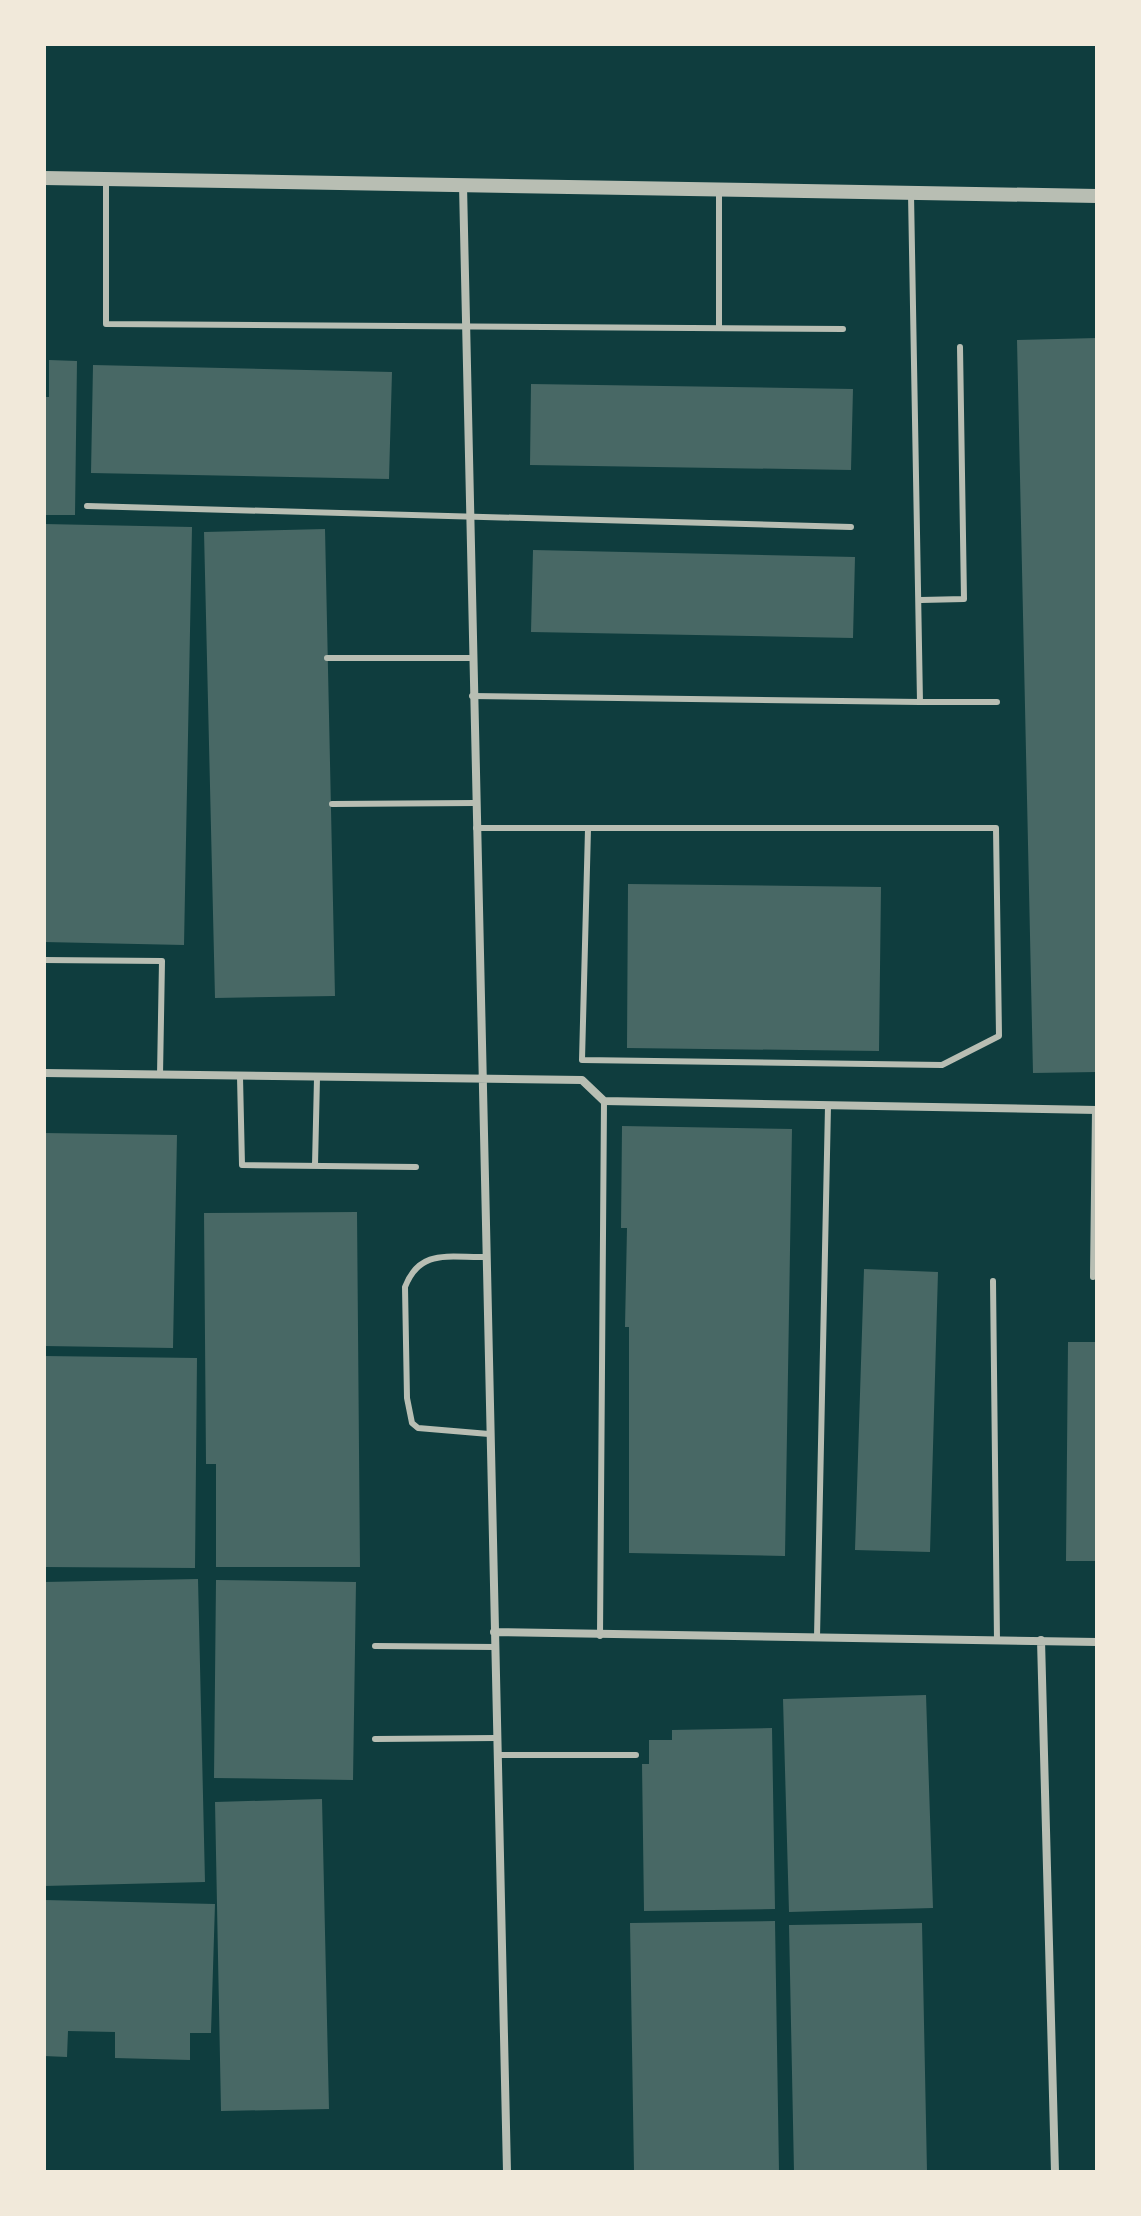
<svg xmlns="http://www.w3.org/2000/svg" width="1141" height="2216" viewBox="0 0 1141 2216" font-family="Signika,sans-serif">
<rect width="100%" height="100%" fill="#0f3d3e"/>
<path fill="#486865" d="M1097 338V1072L1033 1073 1017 340Z
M49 360 77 361 75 515H44V397H49Z
M93 365 392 372 389 479 91 473Z
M531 384 853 389 851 470 530 465Z
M44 524 192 527 184 945 44 942Z
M325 529 335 996 215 998 204 532Z
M533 550 855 557 853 638 531 632Z
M628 884 881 887 879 1051 627 1048Z
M622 1126 792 1129 785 1556 629 1553V1327H625L627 1228H621Z
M44 1133 177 1135 173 1348 44 1346Z
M357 1212 360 1567H216V1464H206L204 1213Z
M864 1269 938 1272 930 1552 855 1550Z
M1068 1342H1097V1561H1066Z
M44 1356 197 1358 195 1568 44 1567Z
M198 1579 205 1882 44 1886V1582Z
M216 1580 356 1582 353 1780 214 1778Z
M926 1695 933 1908 789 1912 783 1699Z
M772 1728 775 1909 644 1911 642 1764H649V1740H672V1730Z
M322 1799 329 2109 221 2111 215 1802Z
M44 1900 215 1904 211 2033H190V2060L115 2058V2032L68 2031 67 2057 44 2056Z
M775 1921 779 2172H634L630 1923Z
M922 1923 927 2172H794L789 1925Z"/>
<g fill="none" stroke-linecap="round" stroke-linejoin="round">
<path stroke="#b8beb3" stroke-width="6" d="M106 179V324L843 329
M719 189V327
M87 506 851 527
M921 600 964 599 960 347
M327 658H472
M472 696 920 702 911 194
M920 702H997
M332 804 475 803
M476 828H996L999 1036 942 1065 582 1060 588 829
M44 960 162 961 160 1075
M240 1077 242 1165 416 1167
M315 1165 317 1078
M485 1257C450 1258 420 1248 405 1287L407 1398 412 1423 418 1428 489 1434
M1093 1277 1095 1110
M993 1281 997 1640
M600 1636 604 1101
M817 1637 828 1106
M375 1646 495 1647
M375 1739 496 1738
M497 1755H636"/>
<path stroke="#b8beb3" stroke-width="8" d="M463 185 507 2172
M44 1073 582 1080 604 1101 1097 1110
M494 1632 1097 1642
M1041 1640 1055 2172"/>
<path stroke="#b8beb3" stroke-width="14" d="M44 178 1097 196"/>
</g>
<rect width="1141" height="2216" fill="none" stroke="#f1e9da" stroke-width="92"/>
</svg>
